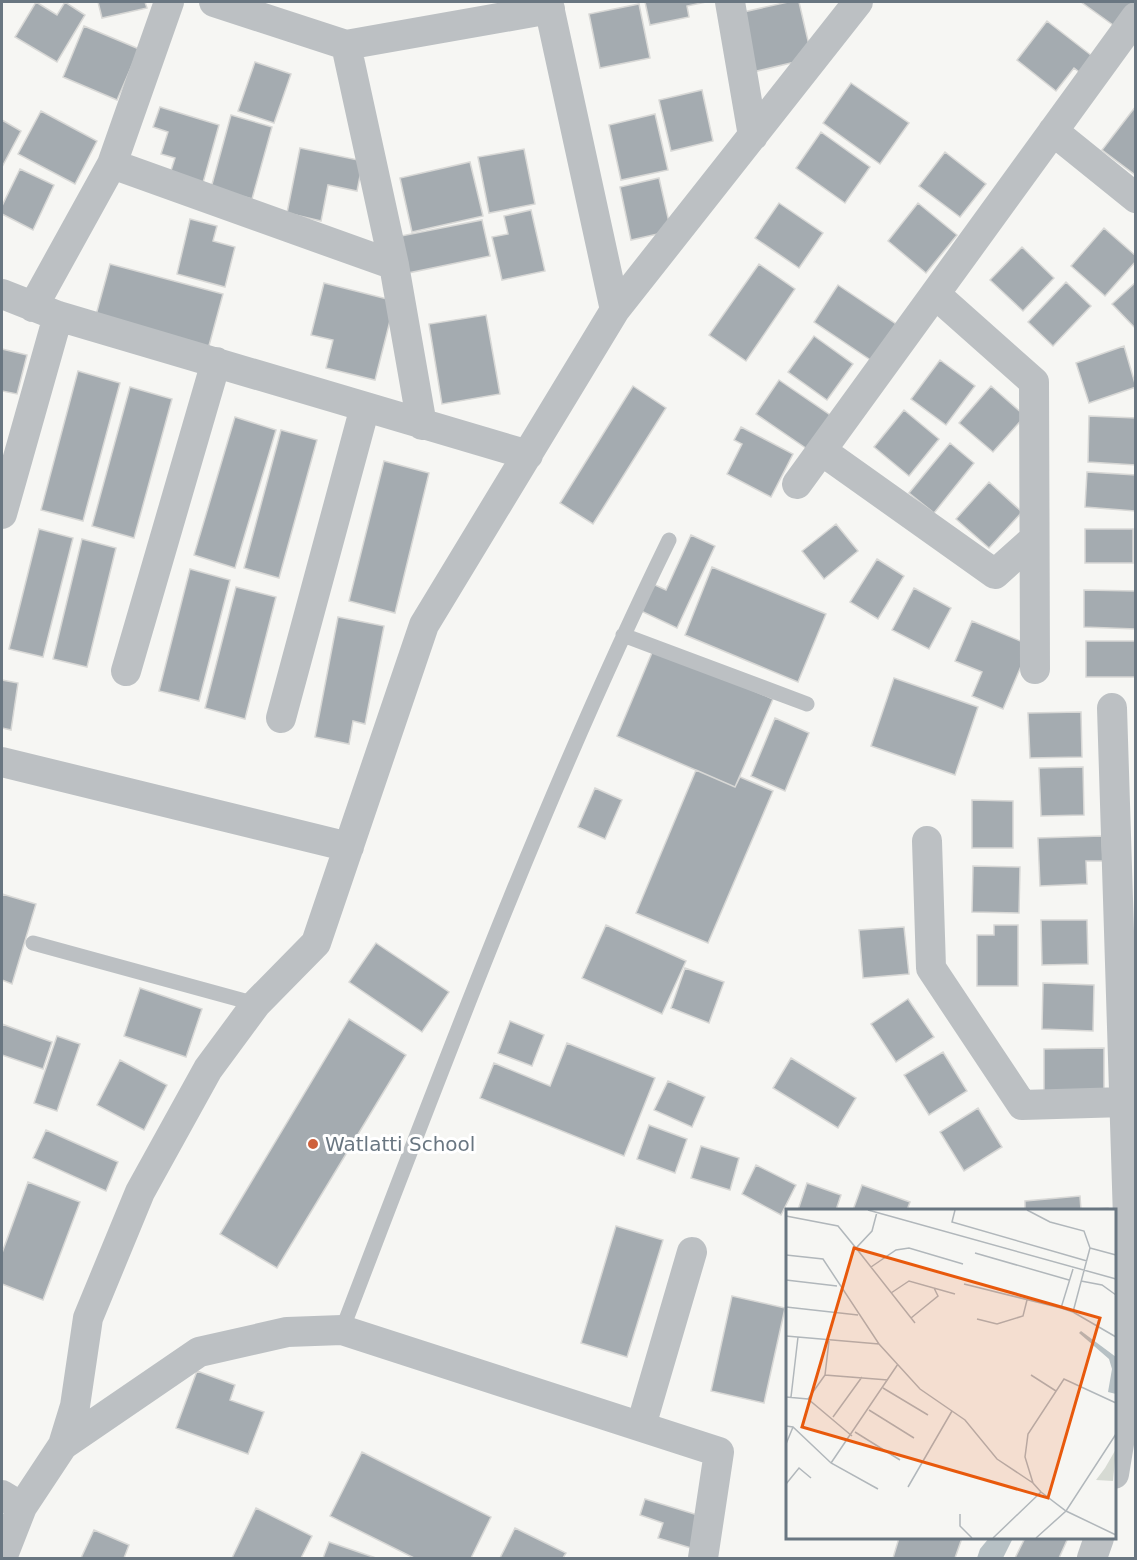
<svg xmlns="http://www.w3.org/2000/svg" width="1137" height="1560" viewBox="0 0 1137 1560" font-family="'DejaVu Sans',sans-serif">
<rect width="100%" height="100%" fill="#f6f6f3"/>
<path fill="#b6c0c4" d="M989 1538H1013L1003 1558H977L980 1549Z"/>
<path fill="#a4abb0" stroke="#d8d8d6" stroke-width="1.5" d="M36 2 57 15 65 2 85 15 57 62 15 37Z
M98 2H145L147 8 102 18Z
M645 2H706L687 6 689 17 650 25Z
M788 2H799L812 58 753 72 739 13Z
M1081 2H1136V9L1120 30Z
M639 4 650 58 600 68 589 14Z
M1047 21 1096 59 1083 75 1074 68 1056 91 1017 60Z
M84 26 139 49 117 100 63 77Z
M255 62 291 74 274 123 238 111Z
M851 83 909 123 880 164 823 123Z
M702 90 713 141 671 151 659 100Z
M1136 106V172L1134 174 1102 150Z
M160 107 219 125 201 190 168 180 175 158 161 154 168 132 153 127Z
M41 111 97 141 75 184 18 154Z
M655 114 668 170 621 180 609 125Z
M231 115 272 127 252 199 211 188Z
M2 120 21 131 2 167Z
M821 132 870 167 845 203 796 168Z
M300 148 363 161 357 191 328 185 321 221 287 213Z
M524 149 535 204 489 213 478 157Z
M945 152 986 184 960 217 919 186Z
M470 162 483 216 412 232 400 178Z
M20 169 54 185 33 230 2 214V206Z
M659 178 671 231 631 240 620 187Z
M779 203 823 233 799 268 755 238Z
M918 203 957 235 926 273 888 241Z
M531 210 545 271 502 280 492 237 508 234 504 216Z
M190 219 217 226 213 241 235 247 225 287 177 274Z
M482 220 490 256 408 273 401 236Z
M1104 228 1136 256V261L1105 296 1071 266Z
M1022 247 1054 278 1023 311 990 280Z
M110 264 223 294 207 353 96 315Z
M759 264 795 289 746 361 709 335Z
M1066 282 1091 306 1053 346 1028 322Z
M1136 282V329L1112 304Z
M324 283 395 301 375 380 326 368 333 340 311 335Z
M838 285 899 326 875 363 814 322Z
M486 315 500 394 442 404 429 324Z
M814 336 853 364 827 400 788 372Z
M1124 346 1136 387 1089 403 1076 363Z
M2 349 27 355 17 394 2 391Z
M940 360 975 386 946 425 911 399Z
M78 371 120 383 83 521 41 510Z
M779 380 836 419 813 453 756 414Z
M633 386 666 408 593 524 560 503Z
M991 386 1025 416 993 452 959 423Z
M130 387 172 399 134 538 92 526Z
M904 410 939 439 909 476 874 447Z
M1089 416 1136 418V465L1088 462Z
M235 417 276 430 235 568 194 555Z
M741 427 793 454 771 497 727 474 742 444 734 440Z
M281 430 317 440 279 578 244 568Z
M950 443 974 463 934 513 909 493Z
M384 461 429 473 395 613 349 601Z
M1087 472 1136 475 1135 511 1085 507Z
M989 482 1022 512 989 548 956 519Z
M836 524 858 551 824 579 802 551Z
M39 529 73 538 43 657 9 649Z
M1085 529H1133V563H1085Z
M691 535 715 546 677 628 641 611 653 584 666 590Z
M82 539 116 548 87 667 53 659Z
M877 559 904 576 878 619 850 602Z
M712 567 826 614 798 682 685 635Z
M190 569 230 580 199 701 159 691Z
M236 587 276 597 245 719 205 708Z
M914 588 951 608 929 649 892 630Z
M1084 590 1136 591V629L1084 627Z
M338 617 384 626 365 724 353 721 349 744 315 737Z
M972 621 1030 645 1003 709 972 696 982 672 955 661Z
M1086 641H1136V677H1086Z
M654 648 773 699 735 787 617 736Z
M894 678 978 707 955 775 871 746Z
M2 680 18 683 11 730 2 728Z
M1081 712 1082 757 1030 758 1028 713Z
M775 718 809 733 785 791 751 776Z
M1083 767 1084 815 1041 816 1039 768Z
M696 770 735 787 740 777 773 791 708 943 636 913Z
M595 788 622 800 605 839 578 827Z
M972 800 1013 801V848H972Z
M1102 836 1103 861H1086L1087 884 1040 886 1038 838Z
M973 866 1020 867 1019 913 972 912Z
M2 894 36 904 12 984 2 980Z
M1041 920H1087L1088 964 1042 965Z
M606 925 686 961 662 1014 582 978Z
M994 925H1018V986H977V935H994Z
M904 927 909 974 863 978 859 930Z
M376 943 449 992 422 1032 349 982Z
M685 968 724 982 709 1023 671 1008Z
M1043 983 1094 985 1093 1031 1042 1029Z
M140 988 202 1009 186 1057 124 1036Z
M908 999 934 1037 896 1062 871 1024Z
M349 1019 406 1055 277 1268 220 1234Z
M510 1021 544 1035 532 1066 498 1053Z
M2 1024 52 1042 43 1069 2 1055Z
M57 1036 80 1044 57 1111 34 1103Z
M567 1043 655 1078 624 1156 480 1098 494 1063 550 1086Z
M1104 1048V1093L1044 1094V1049Z
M943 1052 967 1091 929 1115 904 1075Z
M791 1058 856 1098 838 1128 773 1088Z
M120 1060 167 1085 144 1130 97 1105Z
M668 1081 705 1097 692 1127 654 1110Z
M978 1108 1002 1147 964 1171 940 1132Z
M649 1125 687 1139 675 1173 637 1159Z
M46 1130 118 1162 106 1191 33 1158Z
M701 1146 739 1158 730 1190 691 1178Z
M756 1165 796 1185 781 1215 742 1194Z
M28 1182 80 1202 43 1300 2 1284V1253Z
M807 1183 841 1195 836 1210H798Z
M862 1185 910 1202 907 1210H853Z
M1080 1196 1081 1210 1108 1208V1210H1025V1201Z
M616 1226 663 1240 627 1357 581 1343Z
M732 1296 785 1308 764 1403 711 1391Z
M197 1371 235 1385 230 1400 264 1412 248 1454 176 1428Z
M362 1452 491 1517 471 1558H414L330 1516Z
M645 1499 701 1516 691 1548 658 1538 663 1523 640 1515Z
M256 1508 312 1536 301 1558H232Z
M515 1528 566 1553 563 1558H500Z
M94 1530 129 1545 124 1558H81Z
M899 1538H962L955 1558H893Z
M1025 1538H1068L1059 1558H1015Z
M329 1542 376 1558H323Z"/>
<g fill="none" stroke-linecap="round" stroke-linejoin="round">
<path stroke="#bcc0c3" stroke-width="15" d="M623 635 807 704
M33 943 256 1004
M342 1330C444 1064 544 796 669 540"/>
<path stroke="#bcc0c3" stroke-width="30" d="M214 2 346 45
M548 2 615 310
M730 2 753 136
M1053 131 1136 198
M112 164 394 265
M2 294 58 316 528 455
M935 294 1034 382 1035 669
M33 307 112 164 169 2
M422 425 394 265 346 45 550 9
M822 451 995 574 1034 539
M797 484 1136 17
M2 514 58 316
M126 671 216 362
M1112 708 1131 1314
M281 718 365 407
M2 762 349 847
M927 841 931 968 1022 1105 1125 1102
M1136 1314H1131L1128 1389H1136
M641 1426 692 1252
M63 1445 75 1406 88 1318 140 1192 208 1069 256 1004 316 943 424 625 615 310 858 2
M1114 1474 1128 1389
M2 1495 22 1507
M2 1558 22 1507 63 1445 199 1352 287 1332 342 1330 719 1452 703 1558
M1092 1558 1099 1538"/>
</g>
<circle fill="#ce613c" stroke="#fff" stroke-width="2" cx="313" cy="1144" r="6"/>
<g text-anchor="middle" stroke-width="6" stroke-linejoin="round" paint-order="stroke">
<g font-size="20" fill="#697681" stroke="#fff" text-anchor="start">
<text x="325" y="1151">Watlatti School</text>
</g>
</g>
<g transform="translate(786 1209)">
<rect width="330" height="330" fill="#f6f6f3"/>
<path d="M330 240 327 272 310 271 319 259Z" fill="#d6dad3"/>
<path d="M295 122 330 148V185L322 183 326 160 323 150 293 124Z" fill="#b6c0c4"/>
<path fill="none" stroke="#b1b7bb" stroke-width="1.5" d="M82 1 330 70M169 1 166 13 301 52M241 1 264 13 298 22 304 39 287 103 275 99 287 60M0 7 52 17 70 39 86 22 91 3M70 39 129 114M304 39 330 46M189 44 283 71M0 46 37 50 93 135 134 180 179 211 211 250 247 274M85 58 110 41 123 39 177 55M0 71 51 77M295 72 316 76 330 86M178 75 275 99M105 84 123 72 169 85M0 98 72 106M287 103 330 128M125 109 152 87 148 79M191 110 211 115 237 107 241 91M0 127 93 135M43 132 39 166 102 171M245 166 270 182M97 179 142 206M0 188 22 190 66 227M5 188 12 128M22 190 39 166M330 194 278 170 242 225 239 248 247 274 255 283 280 302 330 326M83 201 128 229M47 208 76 168M0 217 7 218 45 254 92 280M69 223 114 251M0 235 7 218M45 254 112 155M0 275 13 259 25 269M122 278 166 202M174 305V317L186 329M207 329 255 283M250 329 280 302 330 225"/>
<path fill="#e8590c" fill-opacity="0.15" stroke="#e8590c" stroke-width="3" d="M68 39 314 109 262 289 16 218Z"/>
<rect width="330" height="330" fill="none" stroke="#697681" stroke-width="3"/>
</g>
<rect width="1137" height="1560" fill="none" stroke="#697681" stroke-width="6"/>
</svg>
